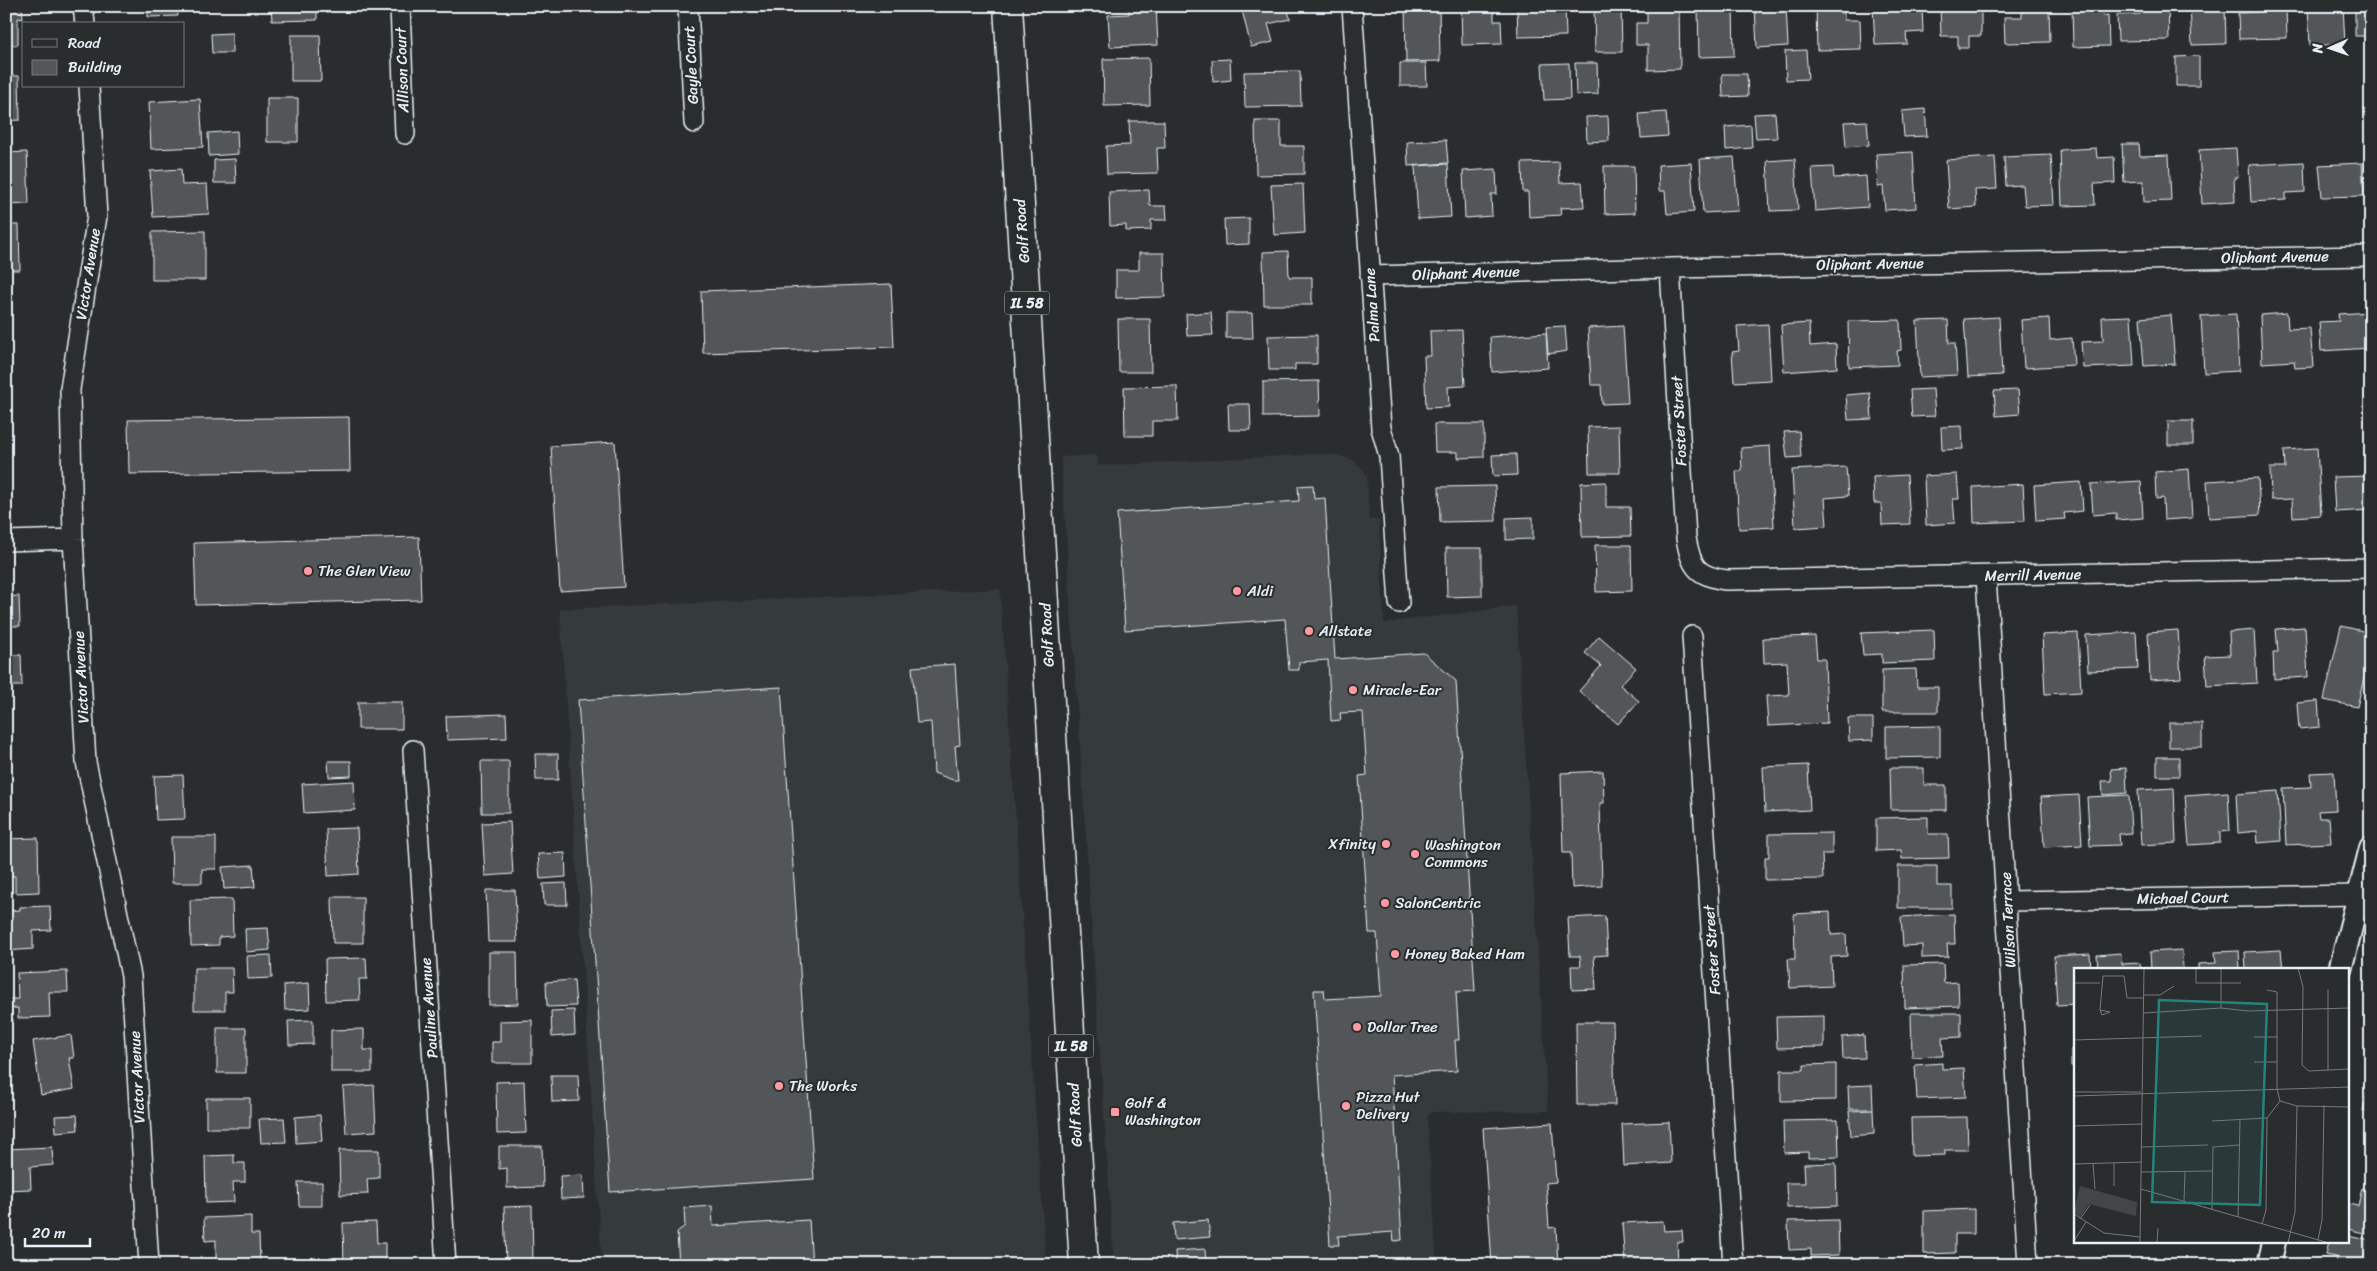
<svg xmlns="http://www.w3.org/2000/svg" width="2377" height="1271" viewBox="0 0 2377 1271" font-family="Sriracha,sans-serif">
<rect width="100%" height="100%" fill="#2a2d2e"/>
<filter id="ink" filterUnits="userSpaceOnUse"><feTurbulence type="fractalNoise" baseFrequency=".02" numOctaves="2"/><feDisplacementMap in="SourceGraphic" scale="10" xChannelSelector="R" yChannelSelector="G"/><feConvolveMatrix kernelMatrix="1 2 1 2 8 2 1 2 1" color-interpolation-filters="sRGB"/></filter>
<g filter="url(#ink)">
<path fill="#363a3b" d="M1318 454 1337 455 1351 459 1358 464 1367 475 1369 520H1379L1384 623 1516 606 1548 1111 1432 1112 1427 1116 1437 1265H1114L1061 457 1097 455 1098 466Z
M1000 589 1046 1265H602L560 609Z"/>
<path fill="#535759" stroke="#e8f1f8" d="M6 6H22L23 19 18 18V45H6Z
M148 6H177L178 16 148 17Z
M271 6H317V20L272 21Z
M1129 6H1156L1158 45 1110 47 1108 15 1129 14Z
M1241 6H1287L1290 19 1268 24 1273 42 1251 47Z
M1405 6H1439L1440 61 1406 62Z
M1461 6H1494V21H1501L1502 44 1462 45Z
M1517 6H1565L1566 36 1518 37Z
M1594 6H1621L1622 52H1595Z
M1647 6H1679L1680 69 1648 70V45H1636V23H1647Z
M1698 6H1733L1734 56 1699 57Z
M1755 6H1786L1788 46 1757 48Z
M1816 6H1844V20H1860L1861 49 1817 50Z
M1873 6H1922L1923 32 1906 33 1907 44 1875 45Z
M1940 6H1975V11H1981V36H1969V48H1958V36H1941Z
M2022 6H2049L2050 42 2005 43 2004 17H2022Z
M2072 6H2103V16L2108 15 2109 46 2073 47Z
M2140 6H2168L2169 40 2118 41 2117 15 2140 14Z
M2190 6H2225L2226 44 2192 45Z
M2258 6H2286L2287 38 2239 39 2238 13 2258 12Z
M2308 6H2343L2345 44 2310 46Z
M2371 10V36H2355V11Z
M232 33V53H212L211 34Z
M291 35H320L321 81H291Z
M1806 50 1808 79 1786 80 1785 51Z
M2199 56V86H2176V57Z
M1149 58 1150 105 1104 106 1103 59Z
M1230 59 1231 80 1213 82 1212 60Z
M1400 63H1426L1427 86H1400Z
M1569 63 1570 99 1544 100 1542 64Z
M1575 63H1597L1598 94 1576 95Z
M1300 71 1301 106 1245 107 1244 72Z
M1722 74H1747L1748 96 1723 97Z
M6 76H19L20 120 6 121Z
M267 98H298V142H267Z
M200 99 203 147 151 149 149 102Z
M1925 109 1927 136 1904 137 1902 111Z
M1666 112 1668 136 1641 138 1639 114Z
M1775 113 1777 138 1756 139 1754 114Z
M1608 116 1609 141 1587 142 1586 117Z
M1129 121H1164L1165 148H1157L1158 173 1107 174 1106 146 1130 145Z
M1255 121H1281V146H1304V174L1256 175Z
M1867 121 1869 145 1846 147 1844 122Z
M1751 125 1752 148 1726 150 1725 127Z
M237 131 238 154 209 156 208 133Z
M1446 140 1448 163 1408 166 1407 142Z
M2122 144H2139L2140 156 2169 155 2171 201 2144 202 2143 181 2124 182Z
M2096 148 2097 158 2114 157 2115 183 2094 184 2095 205 2062 206 2060 150Z
M2236 148 2238 178H2234L2235 202 2202 204 2199 150Z
M27 152 29 204 6 205V153Z
M1913 152 1916 208 1885 210 1883 186 1878 187 1876 154Z
M2051 155 2054 205 2025 206 2023 185 2006 186 2004 157Z
M1734 157 1738 211 1703 213 1700 159Z
M1995 157 1997 189 1975 190 1976 207 1949 209 1946 160Z
M235 159 236 183H214V160Z
M1795 159 1798 210 1770 211 1767 161Z
M1559 162 1560 183 1582 182 1584 207 1560 208 1561 215 1529 217 1528 192H1523L1522 163Z
M2304 162 2305 192 2286 193V200L2251 202 2249 165Z
M1691 163 1694 212 1667 214 1665 191H1659L1658 165Z
M2362 163 2364 196 2322 197 2319 165Z
M1448 164 1451 217 1418 219 1415 166Z
M1604 166H1634L1635 213 1605 214Z
M1833 167 1834 178 1866 176 1868 207 1815 211 1812 168Z
M181 169 182 185 207 184 209 214 153 217 150 171Z
M1496 169 1497 194H1491L1492 216 1465 218 1463 171Z
M1303 184 1305 233 1274 235 1271 185Z
M1149 190 1150 206H1166L1167 220H1151V230L1126 231V225L1110 226 1109 192Z
M1249 218V244L1225 245 1224 219Z
M6 225H19L20 270H6Z
M205 231V280H152V232Z
M1288 251 1289 277H1312V305H1264L1263 252Z
M1139 253H1164L1165 297 1116 298V270H1139Z
M891 284 894 347 703 353 701 291Z
M1211 312 1213 335 1187 336 1186 314Z
M2371 312V348L2321 351 2319 322 2339 321 2338 314Z
M1226 313H1252L1253 338H1226Z
M2287 313 2288 329 2310 328 2313 367 2295 368 2294 361 2262 363 2260 315Z
M2236 314 2239 371 2204 373 2201 316Z
M2171 315 2175 364 2144 366 2140 318Z
M2131 316 2134 366 2083 368 2081 342 2103 341 2102 317Z
M1999 317 2002 375 1968 377 1964 319Z
M2049 318 2050 340 2072 338 2074 365 2024 368 2021 320Z
M1118 319H1150L1151 372H1119Z
M1900 320 1901 350 1897 351 1898 365 1849 367 1848 321Z
M1948 320 1949 343H1955L1957 375 1920 377 1917 321Z
M1809 323 1810 346 1836 344 1837 368 1784 372 1781 325Z
M1768 324 1771 380 1734 382 1732 352 1739 351 1737 326Z
M1565 326 1567 351 1548 354 1546 327Z
M1623 326 1628 403 1602 404 1601 385H1591L1588 328Z
M1462 330 1465 386 1448 387 1449 407 1426 408 1424 356H1431L1430 331Z
M1546 333 1548 368 1492 372 1490 337Z
M1317 335V364H1295V370H1269L1268 336Z
M6 363H10L11 393 6 394Z
M1319 381 1320 416 1263 417V382Z
M1177 386 1178 421H1152V436H1125L1124 387Z
M1933 389 1935 416 1912 417 1910 390Z
M2018 390 2020 414 1996 416 1994 391Z
M1870 393 1872 419 1848 420 1846 395Z
M1228 404H1250L1251 430H1229Z
M6 417H8L9 440H6Z
M349 417 350 471 129 474 128 420Z
M2168 421H2193V445H2168Z
M1434 424H1484V457L1458 458V452H1435Z
M1619 426 1620 473H1589L1588 427Z
M1962 426 1963 449 1942 450 1941 427Z
M1799 431 1801 457 1787 458 1784 432Z
M615 442 624 587 560 591 551 446Z
M1770 446 1774 527 1739 529 1736 471H1742L1741 448Z
M6 447 10 494H6Z
M2317 448 2321 515 2293 517 2292 499 2271 500 2270 468H2285L2284 450Z
M1516 454 1517 475 1493 476 1492 455Z
M1846 467 1848 496 1825 498 1827 526 1795 528 1792 470Z
M2189 469 2192 518 2164 520 2163 498 2156 499 2155 472Z
M1957 474 1959 499H1953L1955 523 1926 525 1924 476Z
M1907 475 1910 524 1882 525 1881 503H1874L1873 477Z
M2371 476V510L2335 512 2333 477Z
M2258 478 2260 515 2209 518 2207 481Z
M2141 481 2143 518 2116 520V513L2093 515 2091 484Z
M1606 482V507H1630L1631 536 1582 537 1581 483Z
M2081 482 2083 511 2064 513 2065 519 2036 521 2034 485Z
M2023 484 2025 521 1974 523 1973 487Z
M1313 485 1314 499 1325 498 1335 659 1424 653 1456 681 1475 991 1456 992 1459 1040H1455L1457 1071 1392 1075 1402 1240 1394 1241 1393 1232 1338 1236 1339 1245H1330L1314 990H1324L1325 999 1381 996 1377 933H1369L1359 776 1367 775 1363 712 1340 713 1341 720 1331 721 1328 660 1299 662V670H1289L1285 619 1125 630 1117 513 1299 501 1298 486Z
M1495 486 1496 521 1440 522 1439 487Z
M1533 517V539L1506 540V518Z
M419 537 421 600 196 605 194 543Z
M1595 545H1631L1632 591 1596 592Z
M1446 548H1482V596L1447 597Z
M19 596 20 626H6V597Z
M2341 626 2371 633V648L2357 707 2324 700Z
M2305 627 2308 677 2274 679 2273 652H2278L2276 629Z
M1934 630 1935 661 1882 663V654L1863 655 1861 633Z
M2178 630 2181 678 2150 680 2148 632Z
M2254 630 2257 683 2207 686 2205 656 2230 655 2229 632Z
M2136 632 2138 669 2088 671 2086 635Z
M2078 633 2081 692 2045 694 2042 635Z
M1599 636 1636 668 1620 685 1639 701 1618 724 1579 691 1601 666 1585 653Z
M1815 636 1817 659H1825L1827 723 1768 726 1766 696 1789 695 1787 662 1764 663 1763 638Z
M6 655H21L22 686H6Z
M955 664 960 745 955 746 958 780H953L934 773 931 722 917 723 912 667Z
M1916 669 1917 687H1938V712H1882V670Z
M781 687 814 1179 610 1192 578 700Z
M2318 701 2320 727 2299 729 2297 703Z
M358 702H402V729H358Z
M506 714 507 738 447 740 446 716Z
M1848 718H1873V740L1849 741Z
M2169 723H2202V747H2169Z
M1940 726V757L1886 758V727Z
M535 754H558V780H536Z
M2157 757H2179V776H2157Z
M328 761H351V776L329 777Z
M481 761H509V813H482Z
M1808 765 1810 810 1765 812 1763 767Z
M1890 768H1924V785H1946V810H1891Z
M2126 768 2127 793 2103 795 2102 781H2112L2111 769Z
M1603 771 1604 803H1600L1602 886 1572 888 1571 853H1563L1561 773Z
M2334 772 2336 810 2318 811 2319 818H2329L2331 843 2286 845 2283 788 2311 787 2310 773Z
M183 775 185 819 156 820 154 776Z
M354 781 355 810 304 813 302 784Z
M2174 788 2176 843 2141 845 2138 790Z
M2278 791 2281 841 2258 843 2257 831 2238 833 2236 794Z
M2228 792 2230 831 2220 832V843L2189 845 2185 795Z
M2079 795 2082 845 2044 847 2041 797Z
M2129 795 2131 833 2119 834 2120 845 2090 846 2087 797Z
M1928 817V834H1948L1949 858 1902 859 1901 850 1876 851V818Z
M510 822 513 874 485 876 482 823Z
M357 828 359 874 328 876 326 829Z
M1832 833V854H1822L1823 879 1765 880V857H1769V834Z
M171 837H216V869H202V883H172Z
M38 838 39 892 15 893V876H6V839Z
M565 853 566 877 540 879 538 854Z
M253 865 255 887 224 889 222 867Z
M1898 866H1937V886H1952V908H1898Z
M566 883 567 905H544L543 884Z
M486 890H515L517 942H488Z
M332 897H363V943H333Z
M232 899 233 936 219 937V945L191 946 190 900Z
M50 906 51 930 33 931V949L6 951V911L20 910V907Z
M1830 912 1831 935 1846 934 1847 956 1831 957 1832 986 1790 988 1788 959H1795L1794 914Z
M1954 914 1955 944H1947L1948 957 1922 958V945L1903 946 1901 917Z
M1605 916 1607 955 1594 956 1596 989 1572 990 1571 966H1581L1580 956H1570L1568 918Z
M268 928 270 950 246 952 245 929Z
M2182 950 2183 970H2151L2150 952Z
M2281 950 2283 970H2246L2245 952Z
M2239 951 2240 970H2198V964L2216 963 2215 952Z
M489 952H517L518 1004 489 1005Z
M2121 953 2122 964 2140 963 2141 970H2098L2097 955Z
M2090 954 2091 970H2076V1004L2057 1005 2054 956Z
M271 955 272 978 248 979 247 956Z
M366 958 367 979H359L360 1000 326 1001 325 959Z
M1943 964 1944 983 1958 982 1959 1006 1905 1008 1904 965Z
M194 968H232L233 992H225V1010H194Z
M67 971 68 992H49L50 1017 18 1018V1008L6 1009V999H18L17 973Z
M574 980 576 1006 547 1007 546 982Z
M309 983 310 1009 285 1010 284 985Z
M574 1010 575 1035 552 1037 551 1011Z
M1911 1013H1961V1037L1942 1038 1943 1056 1912 1057Z
M1824 1016V1047L1777 1048 1776 1017Z
M313 1020V1044L289 1045 288 1021Z
M532 1020V1063H492V1042H500V1021Z
M1576 1022H1613L1615 1105H1577Z
M217 1028H246V1073H217Z
M364 1029V1050H372V1072H331V1030Z
M71 1035 74 1058H69L74 1089 41 1095 33 1041Z
M1864 1035 1865 1058 1843 1059 1842 1037Z
M2071 1049H2076V1066H2071Z
M1942 1063V1069L1964 1068 1966 1097 1917 1099 1915 1065Z
M1836 1064V1100L1781 1101V1070H1804V1065Z
M551 1075H578L579 1101 552 1102Z
M524 1081 526 1133 497 1134 496 1082Z
M374 1085 376 1131 346 1133 343 1087Z
M1872 1085 1873 1109H1849L1848 1086Z
M2368 1088 2371 1089V1112L2363 1111Z
M206 1098H250V1128H206Z
M1873 1110 1874 1134 1851 1136 1849 1111Z
M77 1115 78 1130 56 1132 55 1116Z
M320 1115 322 1141 296 1143 295 1117Z
M1967 1117 1968 1150H1945V1155L1912 1156 1911 1118Z
M284 1118 286 1142 261 1143 259 1119Z
M1838 1120 1839 1157 1808 1158V1152L1784 1153 1783 1121Z
M1669 1122 1671 1163 1624 1166 1622 1124Z
M1552 1123 1556 1182 1546 1183 1549 1228 1556 1227 1558 1265H1492L1483 1128Z
M499 1146H542L543 1187 507 1188V1168L499 1169Z
M52 1147 53 1165 30 1167 31 1189 6 1190V1149Z
M339 1150H379V1178L367 1179 368 1194 340 1195Z
M234 1155V1163H245V1182H233L234 1202 206 1203 205 1156Z
M1836 1163 1837 1206 1787 1208 1786 1183H1805L1804 1164Z
M583 1175 584 1198 561 1199 560 1176Z
M298 1182H322V1206H299Z
M2362 1188 2371 1191V1235L2348 1229V1204L2358 1206Z
M532 1206 533 1262 506 1263 504 1207Z
M712 1206 713 1226 809 1220 812 1265H679L677 1232 685 1226 684 1208Z
M1974 1209V1234H1955V1253L1924 1254V1211Z
M251 1216V1234H259L260 1264 216 1265V1240L205 1241 204 1218Z
M1208 1220 1210 1237 1174 1240 1173 1223Z
M1838 1220 1839 1255 1811 1256V1249L1789 1250 1788 1221Z
M1663 1221 1664 1231 1682 1230 1683 1242H1677L1678 1263 1625 1265 1622 1223Z
M376 1222 377 1243H385V1265H344L343 1223Z
M2348 1235 2371 1240V1265H2335L2336 1257 2326 1255 2329 1242H2348Z
M1205 1249 1206 1265H1176L1175 1251Z
M1954 1260V1265H1929V1261Z
M1843 1263V1265H1804V1264Z"/>
<g fill="none" stroke-linecap="round" stroke-linejoin="round">
<g stroke="#e8f1f8" stroke-width="22">
<path id="minor" d="M83 6 85 24
M400 6 405 134
M688 6 694 123
M1352 6 1381 428 1389 456 1399 603
M89 86 97 216 70 389 73 539 86 762 131 976 149 1265
M1670 268 1686 538C1691 566 1696 576 1726 580L2371 568
M1370 276 1670 268 2371 256
M6 541 73 539
M1986 576 2028 1265
M1692 636 1733 1265
M413 750 446 1265
M2007 901 2359 895"/>
</g>
<g stroke="#e8f1f8" stroke-width="26">
<path id="tertiary" d="M2340 970 2371 848
M2269 1265 2274 1242"/>
</g>
<g stroke="#e8f1f8" stroke-width="31">
<path id="primary" d="M1008 6 1084 1265"/>
</g>
<use href="#minor" stroke="#2a2d2e" stroke-width="19"/>
<use href="#tertiary" stroke="#2a2d2e" stroke-width="22"/>
<use href="#primary" stroke="#2a2d2e" stroke-width="28"/>
</g>
</g>
<g fill="#ff9aa2" stroke="#2a2d2e" stroke-width="2">
<circle cx="308" cy="571" r="5"/>
<circle cx="1237" cy="591" r="5"/>
<circle cx="1309" cy="631" r="5"/>
<circle cx="1353" cy="690" r="5"/>
<circle cx="1386" cy="844" r="5"/>
<circle cx="1415" cy="854" r="5"/>
<circle cx="1385" cy="903" r="5"/>
<circle cx="1395" cy="954" r="5"/>
<circle cx="1357" cy="1027" r="5"/>
<circle cx="779" cy="1086" r="5"/>
<circle cx="1346" cy="1106" r="5"/>
<rect x="1110" y="1107" width="10" height="10" rx="2.5"/>
</g>
<g text-anchor="middle" stroke-width="4" stroke-linejoin="round" paint-order="stroke">
<g fill="#2a2d2e" stroke="#afb6bb" stroke-width="1">
<rect x="1004.5" y="291.5" width="45" height="23" rx="4"/>
<rect x="1048.5" y="1034.5" width="45" height="23" rx="4"/>
</g>
<g font-size="14" font-weight="bold" fill="#e8f1f8">
<text x="1027" y="308">IL 58</text>
<text x="1071" y="1051">IL 58</text>
</g>
<g font-size="15" fill="#e8f1f8" stroke="#2a2d2e">
<text transform="translate(691 65) rotate(-93)" y="5">Gayle Court</text>
<text transform="translate(402 70) rotate(-92)" y="5">Allison Court</text>
<text transform="translate(1022 231) rotate(-94)" y="5">Golf Road</text>
<text transform="translate(2275 257) rotate(-1)" y="5">Oliphant Avenue</text>
<text transform="translate(1870 264) rotate(-1)" y="5">Oliphant Avenue</text>
<text transform="translate(1466 273) rotate(-2)" y="5">Oliphant Avenue</text>
<text transform="translate(88 274) rotate(-81)" y="5">Victor Avenue</text>
<text transform="translate(1372 305) rotate(-94)" y="5">Palma Lane</text>
<text transform="translate(1679 421) rotate(-93)" y="5">Foster Street</text>
<text transform="translate(2033 575) rotate(-1)" y="5">Merrill Avenue</text>
<text transform="translate(1047 635) rotate(-93)" y="5">Golf Road</text>
<text transform="translate(81 677) rotate(-93)" y="5">Victor Avenue</text>
<text transform="translate(2183 898) rotate(-1)" y="5">Michael Court</text>
<text transform="translate(2008 920) rotate(-93)" y="5">Wilson Terrace</text>
<text transform="translate(1712 950) rotate(-94)" y="5">Foster Street</text>
<text transform="translate(429 1008) rotate(-94)" y="5">Pauline Avenue</text>
<text transform="translate(137 1077) rotate(-93)" y="5">Victor Avenue</text>
<text transform="translate(1075 1115) rotate(-93)" y="5">Golf Road</text>
</g>
<g font-size="15" fill="#e8f1f8" stroke="#2a2d2e" text-anchor="start">
<text x="318" y="576">The Glen View</text>
<text x="1247" y="596">Aldi</text>
<text x="1319" y="636">Allstate</text>
<text x="1363" y="695">Miracle-Ear</text>
<text x="1376" y="849" text-anchor="end">Xfinity</text>
<text x="1425" y="850">Washington<tspan x="1425" dy="17">Commons</tspan></text>
<text x="1395" y="908">SalonCentric</text>
<text x="1405" y="959">Honey Baked Ham</text>
<text x="1367" y="1032">Dollar Tree</text>
<text x="789" y="1091">The Works</text>
<text x="1356" y="1102">Pizza Hut<tspan x="1356" dy="17">Delivery</tspan></text>
<text x="1125" y="1108">Golf &amp;<tspan x="1125" dy="17">Washington</tspan></text>
</g>
</g>
<g transform="translate(2074 968)">
<rect width="275" height="275" fill="#2a2d2e"/>
<path d="M6 218 63 234 62 248 15 236 6 249 0 244Z" fill="#424648"/>
<path fill="none" stroke="#767b7f" stroke-width="1" d="M122 0V15H167M147 0V40M224 0 229 19 228 97 235 103 275 101M0 15H26M193 22 203 24V121L206 133M70 27H86L100 18M26 42 28 47 36 44 26 42 29 8H50L53 30H70M70 45 147 40 174 43 275 40M180 69H203M0 72 128 68M180 94H203M254 102V21M0 124H67M0 128 275 119M206 133 223 138 275 139M193 150 206 133M138 153 193 150M0 158 68 156M68 179 134 177M40 195V218M0 196 68 194M19 196 21 221M67 204 138 203M67 221 255 275M110 233 111 203M138 241 139 179 165 177M0 246 30 265 66 269M164 249 166 151M6 251 16 237M188 256 192 242 193 150M244 272 248 252 250 137M0 273 12 254M66 275 70 0M83 275 84 260M214 275 221 244 223 138"/>
<path fill="#25827c" fill-opacity="0.15" stroke="#25827c" stroke-width="2.5" d="M85 32 193 36 186 237 78 234Z"/>
<rect width="275" height="275" fill="none" stroke="#e8f1f8" stroke-width="2.5"/>
</g>
<rect width="2377" height="1271" fill="none" stroke="#2a2d2e" stroke-width="25"/>
<rect x="12" y="12" width="2352" height="1246" fill="none" stroke="#e8f1f8" stroke-width="2" filter="url(#ink)"/>
<rect x="22" y="22" width="162" height="65" fill="#2a2d2e" stroke="#767b7f"/>
<rect x="32" y="39" width="25" height="8" fill="#2a2d2e" stroke="#767b7f"/>
<text x="68" y="48" font-size="15" fill="#e8f1f8">Road</text>
<rect x="32" y="60" width="25" height="15" fill="#535759" stroke="#767b7f"/>
<text x="68" y="72" font-size="15" fill="#e8f1f8">Building</text>
<g transform="translate(2330 48) rotate(268)" stroke="#2a2d2e" stroke-width="4" paint-order="stroke">
<path d="M0-4L9 19L0 12L-9 19Z" fill="#e8f1f8"/>
<text y="-8" font-size="14" font-weight="bold" text-anchor="middle" fill="#e8f1f8">N</text>
</g>
<path d="M25 1238v8h65v-8" fill="none" stroke="#e8f1f8" stroke-width="2.5"/>
<text x="32" y="1238" font-size="15" fill="#e8f1f8" stroke="#2a2d2e" stroke-width="4" paint-order="stroke">20 m</text>
</svg>
